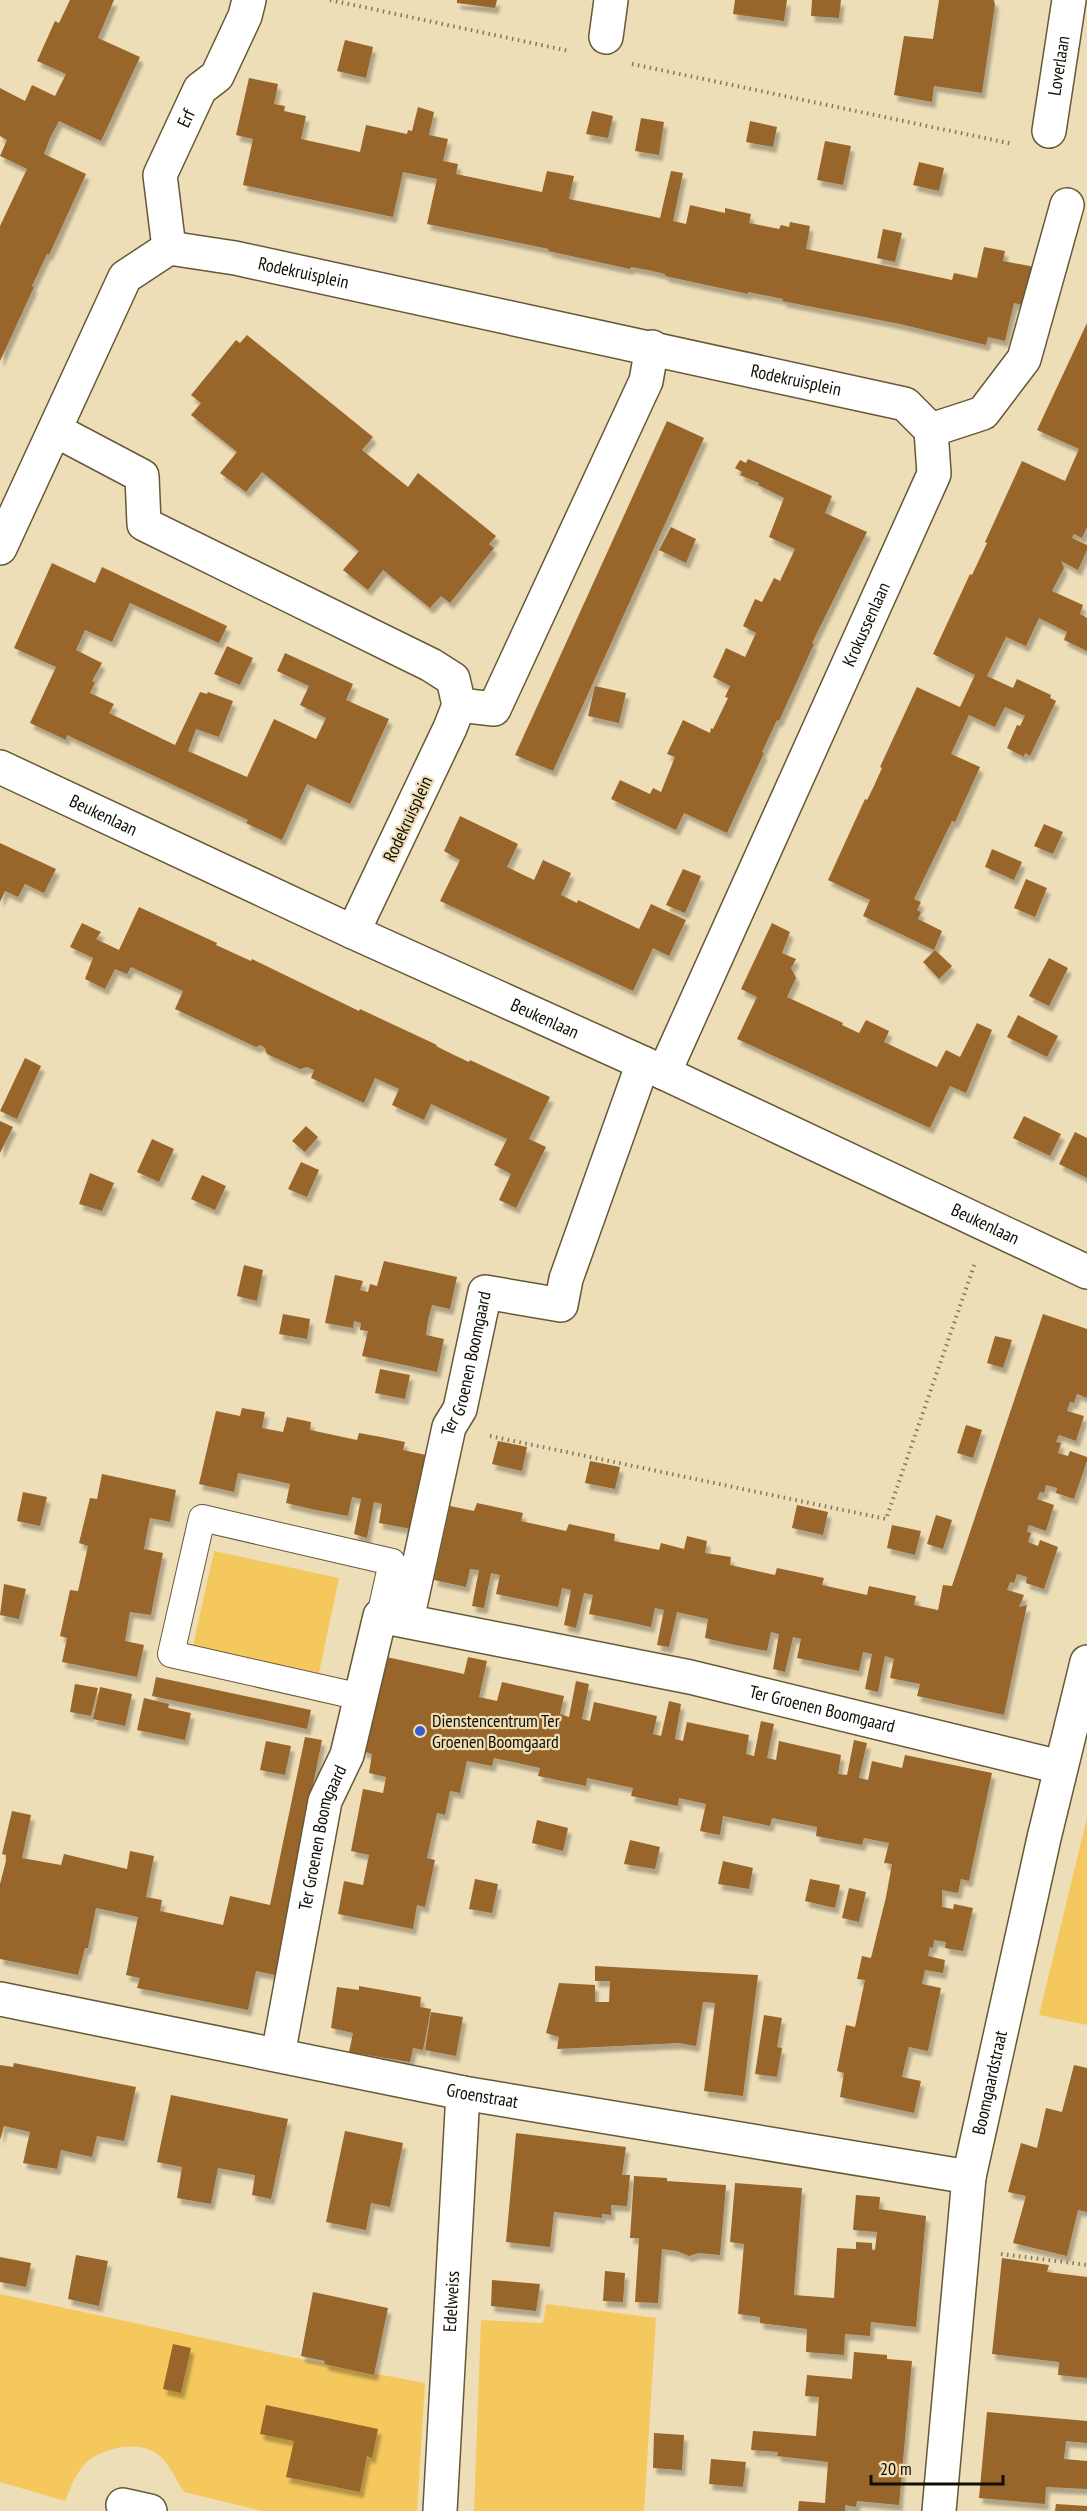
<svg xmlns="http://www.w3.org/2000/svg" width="1087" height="2511" viewBox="0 0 1087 2511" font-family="'PT Sans Narrow',sans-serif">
<defs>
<filter id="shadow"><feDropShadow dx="3.5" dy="6" stdDeviation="1.5" flood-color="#0004"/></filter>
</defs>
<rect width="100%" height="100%" fill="#eedeb8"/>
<path fill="#f4c85d" d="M214 1551 339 1578 319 1673 193 1646Z
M1087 1818V2025L1039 2015Z
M0 2294 324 2364 425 2383 417 2511H262L184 2492C177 2481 170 2466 161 2457 143 2440 111 2446 92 2458 78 2467 71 2487 65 2501L0 2482Z
M546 2304 656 2318 644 2511H474L481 2320 543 2323Z"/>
<path fill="#98652b" filter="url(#shadow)" d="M70 0H114L98 38 140 57 101 141 59 121 50 138 44 154 86 174 49 255 47 254 32 286 34 287 0 361V226L27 169 0 156 7 140 0 136V88L25 101 32 85 55 96 66 74 37 61 55 21 59 23Z
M457 0H497L495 8 457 3Z
M735 0H787L784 21 733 14Z
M812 0H841L839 18 811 16Z
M939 0H994L995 5 982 93 934 86 932 102 894 95 904 36 933 39Z
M345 40 373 47 366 78 337 71Z
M249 78 278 84 274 104 285 106 284 111 306 116 301 139 360 152 366 125 407 134 408 130 412 131 418 107 434 112 429 135 448 139 443 161 458 164 456 174 542 192 547 171 574 176 569 199 660 218 671 171 683 173 673 221 686 224 690 205 725 213V208L751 214 749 223 779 229 781 225 789 227 790 222 810 226 806 249 952 280 954 273 977 278 984 247 1005 251 1003 261 1035 267 1026 306 1014 303 1005 341 988 337 986 345 900 324 782 301 783 299 748 292V294L665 276V274L648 270 631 267 630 269 548 251 549 249 427 224 437 179 403 172 393 217 243 185 253 139 236 135Z
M592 111 613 116 608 138 586 134Z
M641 118 664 122 659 155 635 151Z
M750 121 777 127 773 147 746 142Z
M825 141 851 146 843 185 817 180Z
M919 162 944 168 939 191 913 185Z
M883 229 902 233 895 262 877 258Z
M1087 323V527L1082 538 1074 534 1072 538 1087 545V550L1078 570 1061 561 1064 568 1052 591 1083 605 1080 614 1087 618V651L1064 640 1067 632 1039 618 1026 646 1006 637 987 676 1013 688 1017 679 1051 695 1050 698 1056 701 1030 756 1025 753 1024 757 1007 748 1017 725 1020 726 1025 716 1005 707 995 727 969 715 951 754 980 767 955 822 952 821 914 899 921 902 917 910 921 912 918 919 942 931 934 950 863 916 870 900 828 880 865 799 867 800 874 786 882 768 880 767 917 687 960 707 968 690 975 675 933 654 970 574 972 575 980 558 987 543 985 542 1022 461 1065 481 1079 449 1037 430Z
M247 335 373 437 362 450 408 487 418 473 496 536 489 544 494 548 450 603 441 596 430 608 383 570 368 590 343 570 359 551 262 472 246 492 220 473 237 452 191 415 201 403 191 395 236 340 240 343Z
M667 421 704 438 553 771 515 755Z
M748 459 832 496 825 513 867 532 812 643 814 644 779 721 777 720 762 752 764 753 727 833 684 813 676 830 611 799 620 780 650 794 653 788 661 792 675 757 667 754 683 720 710 733 711 728 713 729 728 698 725 697 730 686 713 677 726 648 745 657 756 633 743 626 755 599 762 602 774 578 780 581 795 549 769 537 784 498 758 485 759 483 740 475 742 472 735 468 740 460 746 463Z
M671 527 696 539 686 563 659 550Z
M52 563 95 583 102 567 227 626 219 643 130 603 112 642 85 630 76 650 102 663 92 681 95 682 90 693 114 704 109 713 175 745 200 692 207 694 208 692 233 701 219 737 196 729 188 751 247 777 274 719 316 739 326 718 300 705 309 686 277 671 285 653 353 684 346 700 389 719 350 804 307 784 282 840 246 823 248 820 67 735 66 740 30 723 56 667 14 648Z
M227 646 253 658 240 685 214 674Z
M595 686 626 693 619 723 588 716Z
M460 816 518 844 507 867 534 880 543 860 571 873 561 895 577 903 578 900 639 929 651 904 686 920 669 956 653 948 633 991 440 901 460 860 444 851Z
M1044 824 1063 832 1053 854 1034 846Z
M0 843 56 869 44 893 25 884 18 897 5 891 0 902Z
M992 849 1022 862 1014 880 985 867Z
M683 869 701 876 685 913 666 905Z
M1026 879 1047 888 1035 917 1014 908Z
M139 907 217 943 216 945 251 961 252 959 359 1011 360 1009 437 1045 436 1046 454 1055 469 1062 470 1060 550 1097 529 1139 546 1147 516 1208 499 1200 511 1174 494 1165 507 1139 431 1104 424 1120 392 1105 399 1089 375 1078 364 1103 311 1078 314 1070 307 1067 300 1069 267 1054 265 1048 260 1045 256 1047 175 1009 183 991 131 967 127 974 115 969 105 989 85 979 93 958 70 947 82 923 101 932 96 939 119 950Z
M772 923 790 932 782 953 796 959 791 968 796 978 787 997 843 1023 842 1025 859 1033 866 1020 889 1031 884 1042 937 1067 946 1050 960 1057 977 1023 992 1030 966 1093 950 1086 930 1128 737 1039 757 997 741 989Z
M935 950 952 966 939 979 923 962Z
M1049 958 1068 968 1049 1006 1029 996Z
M1018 1015 1058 1036 1047 1057 1007 1037Z
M25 1058 41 1066 17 1119 0 1111Z
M1024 1116 1061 1134 1050 1156 1013 1138Z
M0 1121 13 1127 0 1153Z
M306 1126 318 1137 305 1152 292 1141Z
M1075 1132 1087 1138V1178L1059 1164Z
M152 1139 174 1149 159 1182 137 1172Z
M301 1162 319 1170 307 1197 288 1189Z
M90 1173 114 1183 102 1211 79 1204Z
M202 1175 226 1186 215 1210 191 1199Z
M384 1261 457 1277 450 1309 432 1305 428 1320 426 1335 444 1339 437 1372 362 1356 368 1331 360 1330 361 1323 354 1321 353 1328 325 1323 335 1275 363 1281 360 1290 368 1292 370 1284 377 1286Z
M244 1265 263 1270 257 1301 237 1296Z
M283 1314 310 1319 307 1339 279 1334Z
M1043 1314 1087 1329V1398L1077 1394 1074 1403 1070 1402 1067 1411 1084 1416 1076 1441 1059 1435 1056 1442 1061 1443 1058 1453 1068 1456 1070 1451 1087 1457V1461L1074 1499 1056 1493 1057 1488 1046 1485 1044 1493 1040 1492 1037 1499 1054 1505 1046 1531 1029 1525 1027 1532 1031 1533 1028 1542 1038 1546 1040 1540 1058 1547 1044 1589 1026 1583 1027 1577 1017 1574 1014 1583 1010 1582 1007 1590 1024 1595 1019 1607 1027 1605 1004 1715 917 1696 920 1684 890 1678 894 1659 885 1656 878 1692 865 1689 872 1654 863 1652 859 1671 797 1658 801 1639 793 1637 785 1672 773 1669 779 1634 771 1632 767 1651 735 1645 705 1638 708 1619 677 1612 669 1647 657 1645 664 1610 655 1608 651 1627 619 1620 589 1614 593 1595 584 1593 576 1628 564 1625 571 1590 562 1588 558 1607 496 1594 500 1575 491 1573 484 1608 472 1606 479 1570 470 1569 466 1587 434 1580 450 1506 474 1511 477 1503 523 1513 521 1521 566 1531 569 1524 615 1534 614 1541 659 1550 661 1543 684 1549 687 1536 707 1541 705 1553 731 1557 730 1565 775 1575 777 1568 824 1578 822 1585 867 1595 869 1586 916 1596 914 1605 938 1610 943 1585 952 1586Z
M995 1336 1012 1340 1003 1368 987 1363Z
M380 1369 410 1375 405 1399 375 1393Z
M242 1408 265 1412 262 1428 283 1432 287 1417 311 1422 310 1430 357 1440 359 1433 381 1437 405 1442 403 1450 426 1455 411 1529 379 1523 382 1504 374 1502 367 1538 354 1534 361 1499 352 1497 348 1516 316 1510 286 1503 290 1484 273 1480 238 1473 234 1492 199 1484 216 1411 240 1416Z
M966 1425 982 1430 973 1458 957 1453Z
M498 1441 527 1447 522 1471 492 1464Z
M590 1461 620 1467 615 1489 585 1483Z
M102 1474 176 1490 170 1522 150 1518 147 1533 144 1549 163 1553 151 1615 130 1612 125 1641 144 1645 137 1677 62 1662 67 1638 60 1636 70 1590 78 1591 88 1546 79 1543 90 1498 97 1499Z
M23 1492 47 1497 40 1526 17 1521Z
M797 1505 828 1512 823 1535 792 1528Z
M936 1515 952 1520 943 1549 927 1544Z
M892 1525 921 1531 915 1555 887 1548Z
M4 1584 26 1589 19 1619 0 1615Z
M382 1656 464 1674 468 1657 487 1661 479 1697 497 1701 502 1682 564 1696 560 1714 569 1717 576 1681 589 1684 582 1719 590 1721 594 1702 657 1716 653 1734 661 1736 669 1701 681 1704 675 1739 683 1741 687 1722 749 1735 746 1754 754 1756 761 1721 774 1724 767 1758 776 1760 779 1741 841 1755 838 1774 847 1775 854 1740 867 1743 859 1778 868 1780 872 1761 902 1768 905 1755 992 1773 969 1881 961 1879 958 1893 942 1890V1907L953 1909 954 1904 973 1908 963 1951 945 1948 946 1942 934 1940 933 1948 930 1947 928 1956 945 1960 943 1973 925 1970 922 1984 941 1988 928 2051 909 2047 905 2063 902 2077 921 2081 914 2113 840 2097 844 2073 837 2071 846 2025 855 2027 865 1980 857 1979 862 1956 871 1958 886 1897 892 1864 884 1863 889 1843 864 1838 862 1845 816 1836 817 1827 772 1818 770 1826 723 1816 720 1835 700 1831 706 1804 679 1798 678 1806 631 1796 633 1788 587 1778 586 1786 538 1776 540 1768 494 1758 492 1766 467 1761 460 1793 450 1791 445 1815 437 1813 427 1858 435 1860 425 1907 417 1905 413 1929 338 1914 344 1881 363 1885 369 1855 351 1851 363 1789 383 1793 386 1777 369 1773 372 1754 362 1751Z
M156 1677 311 1710 307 1729 152 1696Z
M75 1684 98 1688 91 1716 70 1712Z
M100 1687 132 1694 125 1726 93 1719Z
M144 1698 169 1704 168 1708 191 1713 185 1740 137 1730Z
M305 1737 322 1740 275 1975 256 1971 248 2010 137 1988 140 1978 126 1975 138 1917 96 1908 88 1948H85L78 1975 0 1959V1884L6 1861V1855L2 1854 12 1811 31 1815 22 1858 61 1865 64 1854 127 1869 130 1851 154 1856 146 1897 162 1900 160 1911 223 1925 230 1896 270 1905Z
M266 1741 291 1746 285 1775 260 1770Z
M537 1820 568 1828 563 1851 532 1843Z
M630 1840 660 1847 655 1869 624 1864Z
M723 1861 753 1868 749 1889 718 1884Z
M475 1879 498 1884 492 1913 469 1909Z
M810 1879 840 1885 835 1908 805 1901Z
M849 1888 866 1892 859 1922 842 1918Z
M595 1966 758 1975 743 2096 704 2091 715 2003 703 2002 696 2046 679 2043 557 2049 559 2037 546 2033 559 1983 595 1985V2002H609L610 1981H595Z
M359 1986 421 1997 420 2007 431 2009 423 2050 413 2048 410 2062 349 2052 353 2033 331 2028 337 1987 359 1990Z
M431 2012 463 2017 456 2056 425 2050Z
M764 2015 782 2018 777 2047 782 2048 777 2077 755 2074Z
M14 2063 136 2087 124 2141 97 2136 92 2157 61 2150 57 2169 23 2163 30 2132 4 2126 0 2140V2065L13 2067Z
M1074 2065 1087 2068V2212L1078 2210 1067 2256 1013 2243 1026 2196 1008 2192 1021 2143 1037 2148 1046 2108 1062 2112Z
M171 2095 288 2119 271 2199 252 2195 255 2175 218 2168 211 2204 177 2198 182 2167 157 2162Z
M345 2131 403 2143 390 2207 371 2203 366 2230 326 2222Z
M516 2133 626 2147 622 2175H630L627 2206 611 2205V2215L602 2214V2218L554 2212 550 2247 506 2242Z
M634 2176 667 2178V2181L726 2185 720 2255 698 2253 689 2256 677 2251 662 2249 658 2303 635 2302 639 2238H630Z
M735 2183 802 2188 794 2295 834 2298 837 2248 856 2249V2242L872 2243V2250H875L877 2232 853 2230 856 2195 880 2197 879 2209 926 2216 916 2327 871 2322 870 2336 845 2334 844 2355 806 2352 807 2329 760 2323V2317L738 2314 744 2244 730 2242Z
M76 2255 108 2261 99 2306 68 2299Z
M0 2257 31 2263 26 2287 0 2282Z
M1002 2258 1049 2265 1047 2272 1087 2277V2378L1058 2375 1059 2362 992 2354Z
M605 2271 625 2273 623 2302 603 2301Z
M492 2280 540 2284 536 2311 491 2306Z
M313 2292 388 2308 374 2375 324 2364 325 2361 301 2356Z
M173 2344 191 2348 181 2393 163 2389Z
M854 2352 887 2355V2359L912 2361 899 2505 857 2501 856 2507 845 2505V2511H798L799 2501 825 2503 828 2462 777 2456 778 2452 751 2450 753 2431 816 2436 819 2397 805 2396 807 2375 852 2379Z
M266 2405 378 2429 372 2458 367 2456 360 2492 286 2477 294 2441 260 2434Z
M987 2412 1087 2421V2443L1066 2441 1064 2459 1087 2461V2489L1046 2487 1045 2504 979 2498Z
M654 2433 684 2435 682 2470 653 2468Z
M711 2459 746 2462 743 2487 709 2484Z
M1056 2504 1087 2506V2511H1055Z"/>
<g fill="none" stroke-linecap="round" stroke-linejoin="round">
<g stroke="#675836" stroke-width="28">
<path id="lane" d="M361 1697 171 1654 202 1518 392 1562 380 1616"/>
</g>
<g stroke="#675836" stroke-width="36">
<g id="street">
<path d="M606 37 611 0"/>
<path id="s1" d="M1049 131 1069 0"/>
<path id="s2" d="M169 248 160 175 200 89 217 76 245 16 249 0"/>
<path d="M55 430 142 476 144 524 431 665 453 679 459 705 450 728 353 932"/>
<path d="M931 430 983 413 1024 359 1067 205"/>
<path id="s3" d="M0 548 125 277 169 248 235 258 905 404 931 430"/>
<path d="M459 705 494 709 646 381 652 347"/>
<path id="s4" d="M0 767 353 932 643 1063 1087 1272"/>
<path id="s5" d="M664 1073 934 474 931 430"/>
<path id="s6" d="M407 1620 449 1427 460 1409 485 1292 561 1305 566 1279 643 1063"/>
<path id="s7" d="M0 1999 463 2093 969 2177"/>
<path id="s8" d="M278 2055 325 1801 347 1755 380 1616 690 1677 1060 1767"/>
<path d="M123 2505 150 2511"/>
<path id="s9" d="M440 2511 463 2093"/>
<path id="s10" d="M939 2511 969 2177 1044 1838 1087 1662"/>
</g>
</g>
<path stroke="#82775f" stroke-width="4" stroke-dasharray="1.5 4.5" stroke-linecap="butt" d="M330 0 569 51
M632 64 1013 144
M490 1436 886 1519 975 1263
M1001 2254 1087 2265"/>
<use href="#lane" stroke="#fff" stroke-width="26"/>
<use href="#street" stroke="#fff" stroke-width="33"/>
</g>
<circle fill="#3a5ecf" stroke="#eedeb8" stroke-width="2" cx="420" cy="1731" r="6"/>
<g text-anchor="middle" stroke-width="4.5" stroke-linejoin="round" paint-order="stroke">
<g font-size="18" fill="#120c02" stroke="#eedeb8">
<text dy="6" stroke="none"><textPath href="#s1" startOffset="66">Loverlaan</textPath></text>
<text dy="6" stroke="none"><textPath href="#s2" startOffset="136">Erf</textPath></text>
<text dy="6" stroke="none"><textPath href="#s3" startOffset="488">Rodekruisplein</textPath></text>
<text dy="6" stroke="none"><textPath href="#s3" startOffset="992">Rodekruisplein</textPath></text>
<text dy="6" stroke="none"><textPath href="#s5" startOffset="492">Krokussenlaan</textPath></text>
<text dy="6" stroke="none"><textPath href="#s4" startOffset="114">Beukenlaan</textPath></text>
<text transform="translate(408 819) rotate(-65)" y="6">Rodekruisplein</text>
<text dy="6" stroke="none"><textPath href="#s4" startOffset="600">Beukenlaan</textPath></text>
<text dy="6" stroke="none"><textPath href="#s4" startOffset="1086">Beukenlaan</textPath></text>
<text dy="6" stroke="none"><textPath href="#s6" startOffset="264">Ter Groenen Boomgaard</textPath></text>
<text dy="6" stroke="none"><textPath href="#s8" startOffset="904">Ter Groenen Boomgaard</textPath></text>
<text dy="6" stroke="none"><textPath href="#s8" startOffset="222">Ter Groenen Boomgaard</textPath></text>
<text dy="6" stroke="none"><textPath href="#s10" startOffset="432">Boomgaardstraat</textPath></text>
<text dy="6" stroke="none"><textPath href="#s7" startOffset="492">Groenstraat</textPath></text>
<text dy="6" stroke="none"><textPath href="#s9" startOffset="210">Edelweiss</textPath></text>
</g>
<g font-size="18" fill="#120c02" stroke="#eedeb8" text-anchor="start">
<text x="432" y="1727">Dienstencentrum Ter<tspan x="432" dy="21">Groenen Boomgaard</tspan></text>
</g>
</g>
<path d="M871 2475v9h132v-9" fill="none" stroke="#120c02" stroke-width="3"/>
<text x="880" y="2475" font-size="18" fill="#120c02" stroke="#eedeb8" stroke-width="4.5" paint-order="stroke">20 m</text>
</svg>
